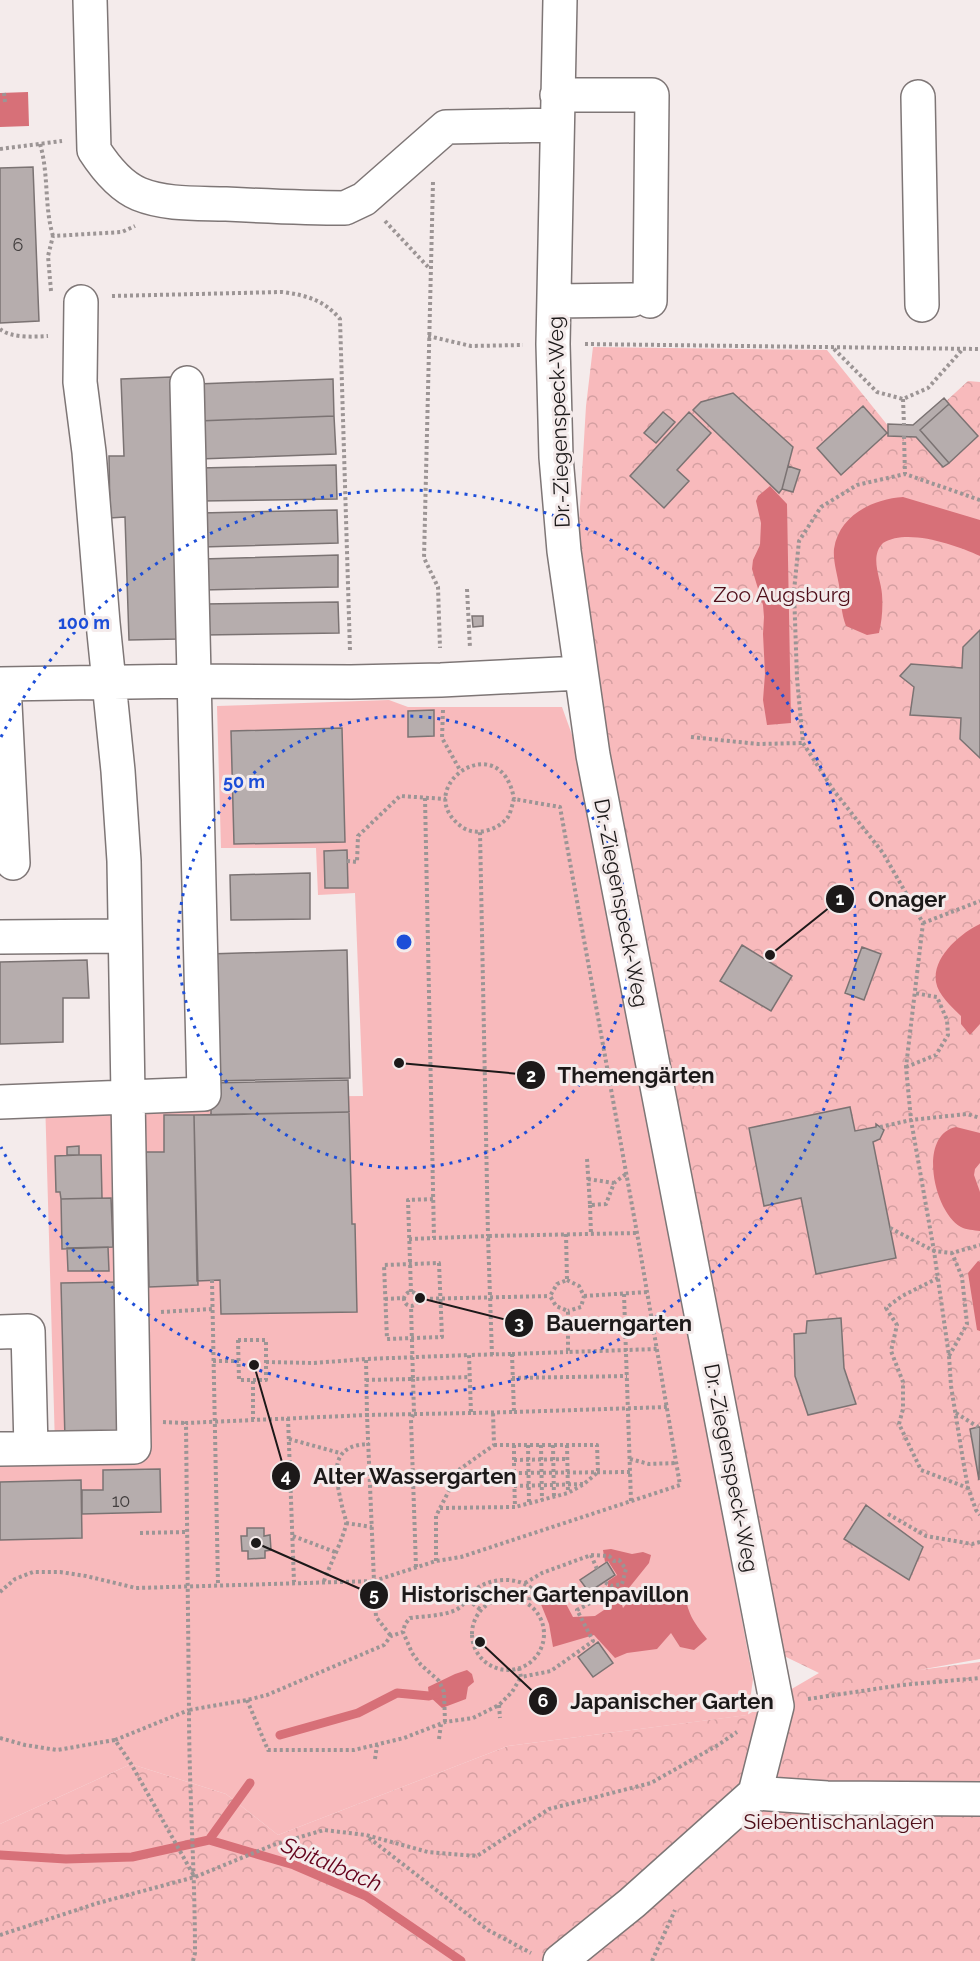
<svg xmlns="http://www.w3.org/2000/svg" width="980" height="1961" viewBox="0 0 980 1961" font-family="Raleway,sans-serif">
<defs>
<pattern id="forest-crowns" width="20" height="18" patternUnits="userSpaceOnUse" patternTransform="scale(1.5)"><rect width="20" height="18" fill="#f8babc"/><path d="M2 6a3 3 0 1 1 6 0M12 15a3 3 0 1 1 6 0" fill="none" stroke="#d49fa1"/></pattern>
</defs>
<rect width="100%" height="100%" fill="#f4ebeb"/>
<path fill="url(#forest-crowns)" d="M593 347 827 350 889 427 917 428 968 381 980 382V1659L919 1670 980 1662V1961H0V1824L131 1764 226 1794 278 1835 508 1746 747 1715 819 1673 784 1656 607 751 577 557 586 406Z"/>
<path fill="#f8babc" d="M389 700 408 707H562L580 757 753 1679 748 1715 508 1746 278 1835 226 1794 131 1764 0 1824V1446L55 1445 45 1099 363 1096 355 893 318 895 316 848H221L217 706Z"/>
<path fill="#d77078" d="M28 92 29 126 0 127V93Z
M770 486 787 504 791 723 767 725 763 700 765 674 763 634 764 617 763 605 752 569 753 560 760 545 761 523 756 501 758 496Z
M903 497 980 520V556C955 545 908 528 883 543 869 557 881 578 882 594 883 608 882 620 879 633L867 635 846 626C841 613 841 600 839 585 837 573 833 561 834 549 839 515 873 499 903 497Z
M980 924V1024L970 1035 961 1024V1016C952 1007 938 995 936 982 932 957 961 933 980 924Z
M956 1127 980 1133V1163L975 1169 974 1175 980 1192V1231C974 1230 966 1230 961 1227 934 1213 917 1135 956 1127Z
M978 1261 980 1262V1331L977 1330 968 1273Z
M611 1549 632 1554 643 1552 651 1555 649 1563 620 1599 623 1608 643 1584 656 1592 668 1588 684 1590C688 1614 692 1620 707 1639L694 1650 680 1647 671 1633 657 1649 627 1653 615 1658 594 1635 553 1647 549 1624 538 1597 565 1602 573 1617 595 1616 607 1608 602 1593 608 1586V1581L617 1575 608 1561 605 1562 603 1550Z
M467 1670 472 1674 474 1682 468 1687 466 1699 442 1708 429 1696 428 1687 455 1674Z"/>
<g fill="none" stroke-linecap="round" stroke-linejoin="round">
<path stroke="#d77078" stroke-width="9" d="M280 1735 358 1713 397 1693 429 1696 440 1693
M209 1840 250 1783
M0 1855 66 1859 132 1857 209 1840 294 1865 366 1896 461 1961"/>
</g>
<path fill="#b6adad" stroke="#7b7373" stroke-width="1.5" d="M33 167 39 321 0 323V168Z
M171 377 178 639 129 640 125 517 110 518 109 456H124L121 379Z
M333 379 334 416 198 421 197 384Z
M733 393 793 447 782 489 779 493 693 410 701 402Z
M944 398 949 404 920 430 949 463 943 467 916 437 888 436V424L913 425Z
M949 404 978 436 949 463 920 430Z
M863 406 887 433 841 475 817 448Z
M663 412 675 422 656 443 644 433Z
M689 412 711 433 677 470 689 481 664 508 630 476Z
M334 416 336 454 199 459 198 421Z
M336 465 337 499 201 501 200 468Z
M788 466 800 470 793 492 782 489Z
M337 510 338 543 202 547 201 513Z
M338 555V587L203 590 202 559Z
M338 602 339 633 204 635V604Z
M472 616H483V626L473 627Z
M980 630V758L960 739 961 718 910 715 914 687 900 676 911 664 962 668 963 647Z
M434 710V736L408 737V711Z
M342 728 345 842 234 844 231 731Z
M347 850 348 888H325L324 851Z
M310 873V919L231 920 230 875Z
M742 945 792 976 771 1011 720 981Z
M862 947 881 954 864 1000 845 993Z
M347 950 350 1078 211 1081 208 954Z
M87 960 89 998H63V1042L0 1044V962Z
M348 1080 349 1112 211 1115V1083Z
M850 1107 855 1131 876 1127V1124L884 1130 880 1139 873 1142 896 1258 816 1274 801 1198 764 1206 749 1128Z
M349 1112 352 1224H355L357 1312 221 1314 220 1280 197 1281 194 1115Z
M164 1115H194L198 1285 149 1287 146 1152H164Z
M79 1146V1155H67V1147Z
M79 1155H101L102 1198 61 1199 60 1192H56L55 1156Z
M111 1198 113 1247 62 1249 61 1199Z
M108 1247 109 1271H68L67 1248Z
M115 1282 118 1439 65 1440 61 1283Z
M841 1318 844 1368 856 1404 808 1415 795 1376 794 1334 806 1333 807 1321Z
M978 1427H980L979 1480 970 1429Z
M160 1469 161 1512 82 1514V1490H103V1470Z
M81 1480 82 1538 0 1540V1482Z
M866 1505 923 1547 909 1580 844 1539Z
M247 1528H264V1536L270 1535 271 1550 265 1551V1558L248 1559V1551H242L241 1536H247Z
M607 1562 615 1575 589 1592 580 1580Z
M598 1642 613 1663 593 1677 578 1657Z"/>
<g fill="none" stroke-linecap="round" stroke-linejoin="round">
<g stroke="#7e7676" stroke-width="36">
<path id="minor" d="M90 0 94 150C105 167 120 186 139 194 166 205 198 203 226 204 265 206 305 208 345 208L364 199 446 127 557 125
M560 0 553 344 556 457 564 551 593 755 777 1706 755 1793
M557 95H652L650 301
M918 97 922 305
M555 301 632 300
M0 684 194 681 351 682 441 680 580 673
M4 684 13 863
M0 937 125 936
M0 1102 204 1094 187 383
M0 1332 28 1331 31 1448
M0 1449 134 1447 124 861 118 771 103 623 89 452 80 382 81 302
M560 1961 632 1903 755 1793 827 1798 980 1799"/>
</g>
<path stroke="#9c9595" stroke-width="4" stroke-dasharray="3 3" stroke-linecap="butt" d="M4 93 5 102
M40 144C49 174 44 206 53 236
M0 149 62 141
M433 182 424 558 438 587 440 648
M385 221 429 268
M51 291 48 256 53 236 122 232 135 226
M112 296 282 292C306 295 324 300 340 319L350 651
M0 329C10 338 35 337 48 336
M428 336 471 346 523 345
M585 344 980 349
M834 349 877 392 903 399 928 388 962 350
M903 399 904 425
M904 436 905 474
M980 500 905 474 857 485 821 507 799 541 794 591 797 678 803 743 834 791 883 853 923 923 906 1067 911 1120 934 1251 949 1356 951 1386 963 1460 968 1488 976 1510 980 1515
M467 589 470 648
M443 710 442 738 460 770
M691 737 758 744 803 743
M425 798 434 1238
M347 861 357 862 358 836 400 796 446 799
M923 923 980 901
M906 1067 936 1055 948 1035 947 1020 937 997 914 993
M880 1127 911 1120 967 1114 980 1118
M587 1159 590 1205 606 1204 614 1183 626 1174
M588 1179 614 1183
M590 1205 591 1234
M890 1228 934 1251 952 1253 980 1245
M566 1234 567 1280 557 1284 550 1296 556 1306 568 1311V1352L657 1349
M409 1239 488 1236 480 832
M439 1263 442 1337 387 1339 384 1265Z
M938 1278 902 1296 886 1308 897 1325 891 1351 903 1382V1409L899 1424 921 1470 968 1488
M212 1280 218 1584
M567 1280 579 1286 584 1296 581 1307 568 1311
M411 1292 408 1200 434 1199
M404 1299a7 7 0 1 1 14 0a7 7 0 1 1-14 0Z
M624 1294 631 1501
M584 1296 647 1292
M385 1299 404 1298
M418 1299 550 1296
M161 1312 212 1309
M238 1340H266V1380H239Z
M512 1354 514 1412 471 1413 469 1355Z
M512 1354 568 1352
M492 1355 488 1236 637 1233
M949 1356 967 1324 962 1277 952 1253
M213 1361H239
M266 1362 314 1363 366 1359
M512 1378 627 1376
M366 1380 413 1379 411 1306
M253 1381V1419
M514 1412 667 1407
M471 1413 367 1415 374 1581 436 1561 461 1557 680 1485 637 1233 560 807 514 799C512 805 511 812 508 817 498 830 476 837 462 827 408 788 501 724 514 799
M956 1413 978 1427
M288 1418 294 1582
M163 1422 186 1423
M289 1439 340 1453
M494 1445H597L598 1472 584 1484 568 1493 515 1507
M514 1445V1473
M528 1445 529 1502
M541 1445 542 1500
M553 1445 554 1497
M567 1445 568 1493
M630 1459 649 1464 676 1463
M514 1460 567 1459
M514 1486 584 1484
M440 1508 515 1507 514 1473 630 1472
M888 1514 926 1536 972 1544 980 1542
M346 1523 372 1527
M140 1533 186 1532
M293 1536 335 1552
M591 1555 609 1556 614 1561 619 1560 626 1569 622 1584 612 1586 604 1582
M436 1561V1516L460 1469 494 1445 493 1412
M416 1567 411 1420 414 1413 413 1379 470 1377
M324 1581C329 1567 344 1537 346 1524 346 1518 343 1511 342 1506 335 1475 328 1445 369 1444
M525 1583 542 1573 591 1555 597 1569
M0 1592 15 1579 33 1572H60L86 1576 136 1588 374 1581 376 1617 391 1636
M472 1634a36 36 0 1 1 72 0a36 36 0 1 1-72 0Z
M468 1600 481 1610
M519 1668 521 1677 551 1671 593 1641 577 1610 600 1598 595 1588
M808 1699 902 1685 980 1678
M247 1700 268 1750H354L404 1738 445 1722 473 1718 499 1705 512 1692 521 1677
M499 1705 500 1718
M445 1722 444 1692 439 1681 421 1665 412 1653 403 1632 405 1624 410 1618C425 1616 442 1616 456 1610 465 1605 468 1596 475 1590 489 1578 516 1576 531 1588L529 1603
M0 1738 25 1745 57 1750 115 1740 130 1762 194 1876
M439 1739 441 1724
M115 1740 189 1710 186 1423 367 1415 366 1359 469 1355
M375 1759 377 1745
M369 1838 488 1930 531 1953
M0 1935 98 1903 195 1877 273 1845 324 1830 366 1835 428 1852 477 1856 549 1809 651 1783 718 1745 737 1732
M193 1961 195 1953C195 1871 189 1791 189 1710L247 1700 267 1695 384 1645 391 1636 403 1632
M652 1961 675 1910"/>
<use href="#minor" stroke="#fff" stroke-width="33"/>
</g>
<g fill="none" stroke="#1d4ed8" stroke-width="3" stroke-dasharray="3 6">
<circle cx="404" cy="942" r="226"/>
<path d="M1 737A452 452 0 1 1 1 1147"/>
</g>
<g text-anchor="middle" stroke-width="6" stroke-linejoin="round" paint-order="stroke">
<g font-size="18" fill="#423e3e">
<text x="18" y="251">6</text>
<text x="121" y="1507">10</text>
</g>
<g font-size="21" fill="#1c1919" stroke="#f4ebeb">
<text transform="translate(559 422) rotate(-92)" y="7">Dr.-Ziegenspeck-Weg</text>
<text transform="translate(621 903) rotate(79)" y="7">Dr.-Ziegenspeck-Weg</text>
<text transform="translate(731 1468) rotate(79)" y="7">Dr.-Ziegenspeck-Weg</text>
</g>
<g font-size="21" fill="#4f0e19" stroke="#f4ebeb">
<text x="782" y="602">Zoo Augsburg</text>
<text x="839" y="1829">Siebentischanlagen</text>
</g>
<g font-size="22" font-style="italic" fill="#64011b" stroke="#f4ebeb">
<text transform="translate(332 1864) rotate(23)" y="8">Spitalbach</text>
</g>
</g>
<circle cx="404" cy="942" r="9" fill="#1d4ed8" stroke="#f4ebeb" stroke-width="3"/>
<g font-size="18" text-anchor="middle" font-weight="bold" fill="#1d4ed8" stroke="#f4ebeb" stroke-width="6" stroke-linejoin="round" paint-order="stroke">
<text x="84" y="629">100 m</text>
<text x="244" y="788">50 m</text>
</g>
<path fill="none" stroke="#1c1919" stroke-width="2" d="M770 955L840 899M399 1063L531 1075M420 1298L519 1323M254 1365L286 1476M256 1543L374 1595M480 1642L543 1701"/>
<g fill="#1c1919" stroke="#f4ebeb" stroke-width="2">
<circle cx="770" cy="955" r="6"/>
<circle cx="399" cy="1063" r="6"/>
<circle cx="420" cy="1298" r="6"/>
<circle cx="254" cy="1365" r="6"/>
<circle cx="256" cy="1543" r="6"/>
<circle cx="480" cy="1642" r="6"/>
<circle cx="840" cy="899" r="15"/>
<circle cx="531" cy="1075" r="15"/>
<circle cx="519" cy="1323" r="15"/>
<circle cx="286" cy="1476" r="15"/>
<circle cx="374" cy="1595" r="15"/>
<circle cx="543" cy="1701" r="15"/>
</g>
<g font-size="18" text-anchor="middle" font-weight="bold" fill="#fff">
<text x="840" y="905">1</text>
<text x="531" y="1082">2</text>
<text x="519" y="1329">3</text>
<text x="286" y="1482">4</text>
<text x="374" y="1601">5</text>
<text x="543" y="1707">6</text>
</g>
<g font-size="22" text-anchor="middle" font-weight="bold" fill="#1c1919" stroke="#f4ebeb" stroke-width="6" stroke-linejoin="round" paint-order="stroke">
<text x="907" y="907">Onager</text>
<text x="636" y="1083">Themengärten</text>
<text x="619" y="1331">Bauerngarten</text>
<text x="415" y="1484">Alter Wassergarten</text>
<text x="545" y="1602">Historischer Gartenpavillon</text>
<text x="672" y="1709">Japanischer Garten</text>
</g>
</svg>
